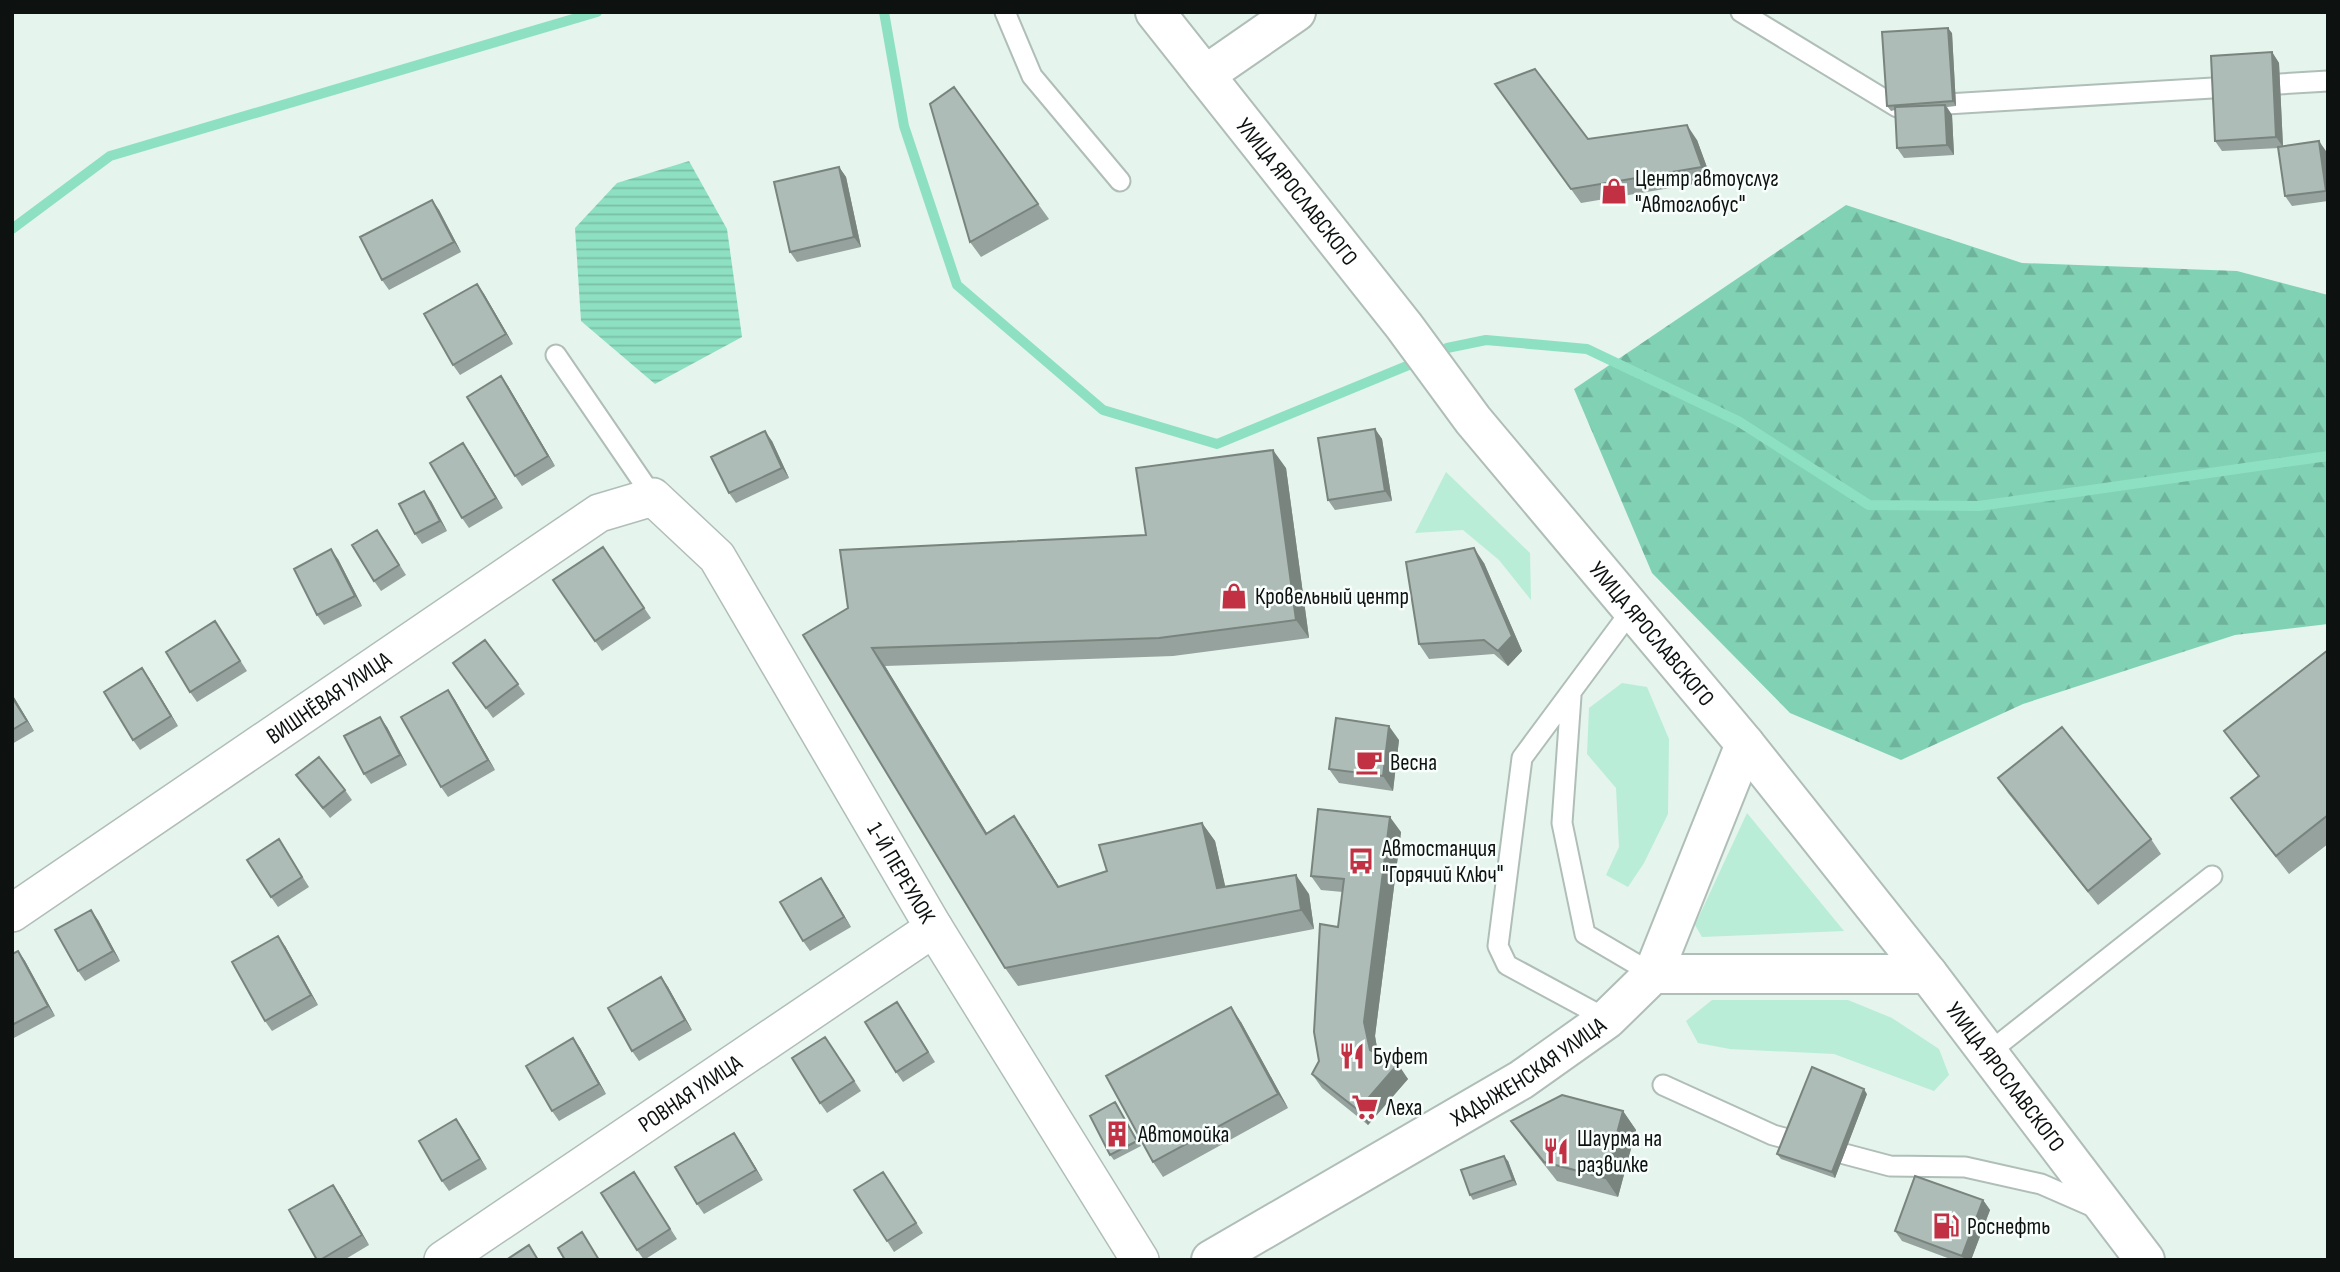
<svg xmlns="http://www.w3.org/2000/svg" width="2340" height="1272" viewBox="0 0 2340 1272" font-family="'Sofia Sans Condensed',sans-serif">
<defs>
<pattern id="forest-firs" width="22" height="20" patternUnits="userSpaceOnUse" patternTransform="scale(1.75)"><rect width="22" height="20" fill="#81d2b5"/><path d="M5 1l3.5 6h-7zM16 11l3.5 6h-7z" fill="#6eb39b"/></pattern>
<pattern id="water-rules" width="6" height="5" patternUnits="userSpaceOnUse" patternTransform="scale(1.75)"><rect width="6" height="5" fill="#8ee0c2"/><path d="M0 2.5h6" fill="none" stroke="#79bfa6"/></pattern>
</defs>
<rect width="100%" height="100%" fill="#e5f4ed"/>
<path fill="#b9edd8" d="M1446 472 1530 553 1531 600 1499 560 1463 530 1415 533Z
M1622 683 1647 687 1669 739 1668 814 1644 863 1628 887 1606 875 1619 847 1616 788 1587 754 1589 708Z
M1747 813 1844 931 1702 937 1695 925Z
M1712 1000H1848L1892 1018 1939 1049 1949 1075 1934 1091 1834 1054 1730 1049 1698 1043 1686 1021Z"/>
<path fill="url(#forest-firs)" d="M1846 205 2022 263 2237 271 2328 295V624L2235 635 2023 704 1901 760 1790 713 1652 573 1574 389Z"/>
<path fill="url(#water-rules)" d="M689 161 727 229 742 337 655 384 581 321 575 228 617 183Z"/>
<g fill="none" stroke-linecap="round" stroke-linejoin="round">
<path stroke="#8ee0c2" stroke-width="10" d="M884 12 904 126 957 285 1103 410 1217 444 1409 365
M12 229 110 156 597 12
M1447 348 1486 340 1587 349 1738 421 1869 505 1979 506 2328 456"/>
<g stroke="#b0beb8" stroke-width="23">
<path id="lane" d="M1005 12 1032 76 1120 181
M1741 12 1897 107 2328 81
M556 355 653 497
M1571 696 1562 823 1585 934 1653 974
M1607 1019 1507 965 1498 946 1522 758 1631 611
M1988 1053 2212 876
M1663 1085 1773 1135 1890 1166 1965 1167 2041 1184 2096 1208"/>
</g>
<g stroke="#b0beb8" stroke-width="40">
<g id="street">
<path id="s1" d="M12 913 599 513 653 497 717 557 934 928 1140 1260"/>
<path id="s2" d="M443 1260 934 928"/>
</g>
</g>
<g stroke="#b0beb8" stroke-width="42">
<g id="secondary">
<path id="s3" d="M1155 12 1404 326 1473 420 1745 744 1928 974 2145 1260"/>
<path d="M1205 75 1296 12"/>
<path d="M1653 974H1928"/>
<path id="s4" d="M1211 1260 1521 1080 1607 1019 1653 974 1745 744"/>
</g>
</g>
<use href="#lane" stroke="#fff" stroke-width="19"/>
<use href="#street" stroke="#fff" stroke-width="37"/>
<use href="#secondary" stroke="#fff" stroke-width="38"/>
</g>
<path fill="#95a29d" d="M1952 33 1956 106 1947 107 1952 115 1954 155 1904 158 1897 148 1895 110 1891 111 1887 106Z
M2272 52 2279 63 2283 146 2326 151 2328 163V201L2292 206 2285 196 2279 148 2222 151 2215 141Z
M1495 84 1588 139 1697 140 1712 181 1581 203Z
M954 87 1049 219 981 257 970 242Z
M839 167 846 177 861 247 797 262 790 252Z
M432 200 439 210 461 252 389 290 382 280Z
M477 284 484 294 513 344 460 375 453 365Z
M508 386 555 466 522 486 515 476Z
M1375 429 1382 439 1392 501 1335 510 1328 500Z
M772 441 789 478 736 503 729 493Z
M470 453 503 508 469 528 462 518Z
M1286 468 1309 638 1173 656 885 666 987 833 1014 816 1027 835 1059 887 1107 871 1202 823 1215 841 1225 887 1309 894 1314 929 1018 986 1005 968 848 608 1146 535Z
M431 501 447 531 422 544 415 534Z
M384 540 406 575 381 591 374 581Z
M603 547 651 618 602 651 553 580Z
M338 559 362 606 324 625 317 615Z
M1484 563 1522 651 1508 666 1494 654 1429 659 1419 644Z
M215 621 247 671 197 702 190 692Z
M485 640 525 694 493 718 453 663Z
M2328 650V844L2289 874 2244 816 2231 798 2258 776 2224 731Z
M149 678 178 726 140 750 133 740Z
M448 690 455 700 495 770 448 797 441 787Z
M12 694 34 731 12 744Z
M387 727 407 765 371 784 364 774Z
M1399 740 1393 791 1339 783 1329 769Z
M296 775 345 790 352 800 330 818Z
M1998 778 2151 839 2161 854 2098 905 2008 793Z
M1401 832 1375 1036 1378 1054 1408 1079 1368 1125 1322 1088 1312 1074 1319 1061 1343 892 1321 890 1311 876Z
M279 839 309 887 278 907 271 897Z
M821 878 851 927 810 951 803 941Z
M98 920 120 961 85 981 78 971Z
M285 946 318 1005 272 1031 265 1021Z
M18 951 25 961 55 1016 12 1039V954Z
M661 977 668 987 692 1030 639 1061 632 1051Z
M904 1012 935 1062 903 1082 896 1072Z
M1241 1022 1288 1108 1163 1177 1153 1162Z
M573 1038 580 1048 606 1094 559 1121 552 1111Z
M832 1047 861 1091 827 1113 820 1103Z
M1867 1094 1835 1178 1781 1159 1777 1154Z
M1115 1102 1141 1146 1114 1160 1110 1155Z
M1623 1111 1636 1130 1618 1197 1557 1181 1524 1139 1511 1121Z
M456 1119 487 1169 449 1191 442 1181Z
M741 1143 763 1180 704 1214 697 1204Z
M1508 1161 1517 1185 1473 1200 1470 1195Z
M634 1172 677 1239 644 1260 637 1250Z
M890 1182 923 1233 894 1252 887 1241Z
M340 1195 369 1245 344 1260H317Z
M1983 1200 1990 1210 1971 1260H1953L1902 1241 1895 1231Z"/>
<path fill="#79847f" d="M1948 28 1952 33 1956 106 1953 101Z
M2272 52 2279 63 2283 147 2276 137Z
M1945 105 1952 115 1954 155 1947 145Z
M1687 125 1697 140 1712 181 1702 167Z
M2319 141 2326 151 2328 163V193L2326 191Z
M839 167 846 177 861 247 854 237Z
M432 200 439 210 461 252 454 242Z
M477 284 484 294 513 344 506 334Z
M501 376 508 386 555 466 548 456Z
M1375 429 1382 439 1392 501 1385 491Z
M765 431 772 441 789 478 782 468Z
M463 443 470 453 503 508 496 498Z
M1273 450 1286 468 1309 638 1296 620Z
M424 491 431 501 447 531 440 521Z
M1474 548 1484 563 1522 651 1508 666 1498 651Z
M331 549 338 559 362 606 355 596Z
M872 648 885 666 999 853 986 834Z
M142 668 149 678 178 726 171 716Z
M448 690 455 700 495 770 488 760Z
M12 694 34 731 27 721 12 697Z
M380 717 387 727 407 765 400 755Z
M1389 726 1399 740 1393 791 1383 776Z
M1014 816 1027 835 1071 906 1058 887Z
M1390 817 1401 832 1375 1036 1380 1065 1370 1050 1364 1022Z
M1202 823 1215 841 1230 907 1217 888Z
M1296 875 1309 894 1314 929 1301 910Z
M821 878 828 888 851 927 844 917Z
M91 910 98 920 120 961 113 951Z
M278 936 285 946 318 1005 311 995Z
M18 951 25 961 55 1016 48 1006Z
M661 977 668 987 692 1030 685 1020Z
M1231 1007 1241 1022 1288 1108 1278 1094Z
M573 1038 580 1048 606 1094 599 1084Z
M1398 1064 1408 1079 1368 1125 1358 1110Z
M1864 1089 1867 1094 1835 1178 1832 1172Z
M1623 1111 1636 1130 1618 1197 1605 1178Z
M456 1119 463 1129 487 1169 480 1159Z
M734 1133 741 1143 763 1180 756 1170Z
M1504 1156 1508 1161 1517 1185 1513 1180Z
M333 1185 340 1195 369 1245 362 1235Z
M1983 1200 1990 1210 1971 1260H1965L1962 1256Z"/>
<path fill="#adbcb6" stroke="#79847f" stroke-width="2" d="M1948 28 1953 101 1887 106 1882 32Z
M2272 52 2276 137 2215 141 2211 56Z
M1535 69 1588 139 1687 125 1702 167 1571 189 1495 84Z
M954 87 1038 204 970 242 930 104Z
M1945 105 1947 145 1897 148 1895 107Z
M2319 141 2326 191 2285 196 2278 147Z
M839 167 854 237 790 252 774 182Z
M432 200 454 242 382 280 360 237Z
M477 284 506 334 453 365 424 314Z
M501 376 548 456 515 476 467 397Z
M1375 429 1385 491 1328 500 1318 438Z
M765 431 782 468 729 493 711 457Z
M463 443 496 498 462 518 430 463Z
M1273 450 1296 620 1159 638 872 648 986 834 1014 816 1058 887 1107 871 1099 845 1202 823 1217 888 1296 875 1301 910 1005 968 803 635 848 608 840 550 1146 535 1136 468Z
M424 491 440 521 415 534 399 504Z
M377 530 399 565 374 581 352 545Z
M603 547 644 608 595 641 553 580Z
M1474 548 1512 636 1498 651 1484 640 1419 644 1406 562Z
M331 549 355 596 317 615 294 569Z
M215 621 240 661 190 692 166 652Z
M485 640 518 684 486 708 453 663Z
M2328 650V815L2276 856 2231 798 2259 776 2224 731Z
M142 668 171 716 133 740 104 692Z
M448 690 488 760 441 787 401 717Z
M12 697 27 721 12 730Z
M380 717 400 755 364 774 344 736Z
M1336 718 1389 726 1383 776 1329 769Z
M2062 727 2151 839 2088 891 1998 778Z
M319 757 345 790 323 808 296 775Z
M1318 809 1390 817 1364 1022 1370 1050 1398 1064 1358 1110 1312 1074 1319 1061 1314 1032 1320 924 1338 927 1344 879 1311 876Z
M279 839 302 877 271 897 247 860Z
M821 878 844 917 803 941 780 902Z
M91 910 113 951 78 971 55 930Z
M278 936 311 995 265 1021 232 962Z
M18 951 48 1006 12 1025V954Z
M661 977 685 1020 632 1051 608 1008Z
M897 1002 928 1052 896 1072 865 1022Z
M1231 1007 1278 1094 1153 1162 1106 1076Z
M825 1037 854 1081 820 1103 792 1058Z
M573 1038 599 1084 552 1111 526 1066Z
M1812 1067 1864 1089 1832 1172 1777 1154Z
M1562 1095 1623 1111 1605 1178 1544 1162 1511 1121Z
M1115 1102 1137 1141 1110 1155 1090 1116Z
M456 1119 480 1159 442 1181 419 1141Z
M734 1133 756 1170 697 1204 675 1167Z
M1504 1156 1513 1180 1470 1195 1461 1170Z
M634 1172 670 1229 637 1250 601 1193Z
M883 1172 916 1223 887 1241 854 1190Z
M1915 1176 1983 1200 1962 1256 1895 1231Z
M333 1185 362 1235 320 1260H317L289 1210Z
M582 1232 599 1260H565L558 1248Z
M529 1245 538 1260H506Z"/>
<defs>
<g id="shop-bare" transform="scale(2.1)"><path d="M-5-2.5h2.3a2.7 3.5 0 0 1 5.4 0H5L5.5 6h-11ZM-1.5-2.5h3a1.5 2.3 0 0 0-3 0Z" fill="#c13143" stroke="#f8fefc" stroke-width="2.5" paint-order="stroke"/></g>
<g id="cafe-bare" transform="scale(2.1)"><path d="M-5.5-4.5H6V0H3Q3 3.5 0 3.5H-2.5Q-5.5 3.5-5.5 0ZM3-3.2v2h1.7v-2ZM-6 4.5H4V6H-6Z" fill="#c13143" stroke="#f8fefc" stroke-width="2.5" paint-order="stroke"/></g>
<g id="bus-bare" transform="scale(2.1)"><path d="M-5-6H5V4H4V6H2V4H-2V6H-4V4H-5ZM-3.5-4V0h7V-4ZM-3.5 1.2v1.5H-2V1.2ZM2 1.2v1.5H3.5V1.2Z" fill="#c13143" stroke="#f8fefc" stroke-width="2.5" paint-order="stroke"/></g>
<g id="restaurant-bare" transform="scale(2.1)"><path d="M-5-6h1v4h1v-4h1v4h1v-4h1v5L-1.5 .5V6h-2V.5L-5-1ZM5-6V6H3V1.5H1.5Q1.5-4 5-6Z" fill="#c13143" stroke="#f8fefc" stroke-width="2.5" paint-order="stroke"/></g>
<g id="supermarket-bare" transform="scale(2.1)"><path d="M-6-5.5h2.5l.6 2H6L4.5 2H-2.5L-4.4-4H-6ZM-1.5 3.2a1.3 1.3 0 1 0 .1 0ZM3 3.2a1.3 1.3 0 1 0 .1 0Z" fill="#c13143" stroke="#f8fefc" stroke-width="2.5" paint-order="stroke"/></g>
<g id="building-bare" transform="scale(2.1)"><path d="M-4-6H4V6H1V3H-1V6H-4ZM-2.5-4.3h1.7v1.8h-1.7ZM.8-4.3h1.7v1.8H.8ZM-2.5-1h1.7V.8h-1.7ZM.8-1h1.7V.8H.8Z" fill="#c13143" stroke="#f8fefc" stroke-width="2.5" paint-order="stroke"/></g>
<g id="fuel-bare" transform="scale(2.1)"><path d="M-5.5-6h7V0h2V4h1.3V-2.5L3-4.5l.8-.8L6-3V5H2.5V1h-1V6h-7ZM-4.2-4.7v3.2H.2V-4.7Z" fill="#c13143" stroke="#f8fefc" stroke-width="2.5" paint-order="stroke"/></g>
</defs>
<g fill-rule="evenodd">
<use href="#shop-bare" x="1614" y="191"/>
<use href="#shop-bare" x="1234" y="596"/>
<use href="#cafe-bare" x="1369" y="762"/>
<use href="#bus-bare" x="1361" y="861"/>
<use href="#restaurant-bare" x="1352" y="1056"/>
<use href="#supermarket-bare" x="1365" y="1107"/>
<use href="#building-bare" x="1117" y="1134"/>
<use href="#restaurant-bare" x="1556" y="1151"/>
<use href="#fuel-bare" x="1946" y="1226"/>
</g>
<g text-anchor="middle" stroke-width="5" stroke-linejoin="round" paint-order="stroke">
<g font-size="23" fill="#0d1210" stroke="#f8fefc" text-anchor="start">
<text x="1635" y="186">Центр автоуслуг<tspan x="1635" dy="26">"Автоглобус"</tspan></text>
<text x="1255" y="604">Кровельный центр</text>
<text x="1390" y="770">Весна</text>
<text x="1382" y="856">Автостанция<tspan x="1382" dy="26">"Горячий Ключ"</tspan></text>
<text x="1373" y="1064">Буфет</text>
<text x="1386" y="1115">Леха</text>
<text x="1138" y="1142">Автомойка</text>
<text x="1577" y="1146">Шаурма на<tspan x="1577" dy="26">развилке</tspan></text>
<text x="1967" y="1234">Роснефть</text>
</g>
<g font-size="23" fill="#0d1210" stroke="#f8fefc">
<text dy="8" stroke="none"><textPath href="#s3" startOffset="229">УЛИЦА ЯРОСЛАВСКОГО</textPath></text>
<text dy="8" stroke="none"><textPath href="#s3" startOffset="796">УЛИЦА ЯРОСЛАВСКОГО</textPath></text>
<text dy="8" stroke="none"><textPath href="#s1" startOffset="383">ВИШНЁВАЯ УЛИЦА</textPath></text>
<text dy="8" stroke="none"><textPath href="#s1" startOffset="1220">1-Й ПЕРЕУЛОК</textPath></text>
<text dy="8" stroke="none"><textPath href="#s4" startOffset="369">ХАДЫЖЕНСКАЯ УЛИЦА</textPath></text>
<text dy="8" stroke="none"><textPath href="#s3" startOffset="1363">УЛИЦА ЯРОСЛАВСКОГО</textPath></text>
<text dy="8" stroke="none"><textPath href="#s2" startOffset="298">РОВНАЯ УЛИЦА</textPath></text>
</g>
</g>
<rect width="2340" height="1272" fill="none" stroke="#0d1210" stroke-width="28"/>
</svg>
